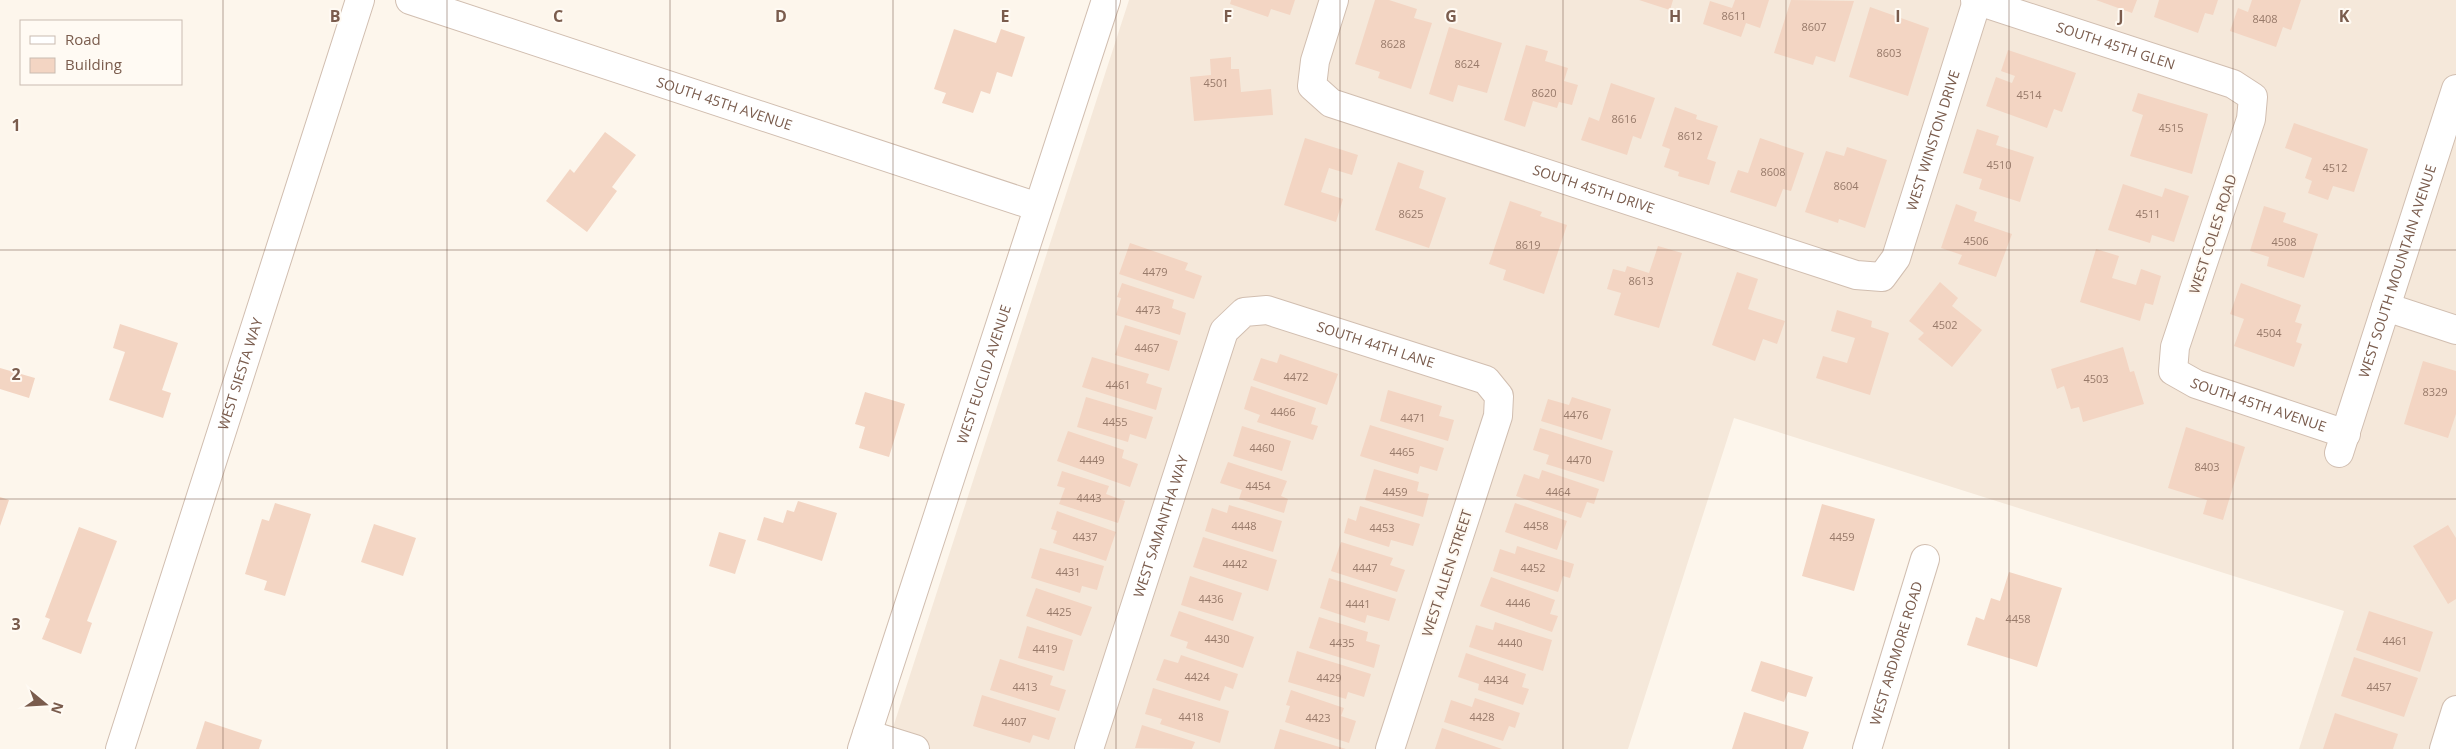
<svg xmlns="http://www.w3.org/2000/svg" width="2456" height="749" viewBox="0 0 2456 749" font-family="'Open Sans',sans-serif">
<rect width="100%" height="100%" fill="#fdf6ec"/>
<path fill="#f5e8da" d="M1129 0H2456V749H2299L2344 611 1734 418 1628 749H886Z"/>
<path fill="#f3d5c3" d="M1231 0H1295L1290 15 1271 9 1268 17 1230 4Z
M1375 0H1389L1417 9 1414 18 1432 23 1411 89 1378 78 1380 72 1355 64Z
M1639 0H1673L1670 10Z
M1735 0H1769L1760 28 1746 23 1741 37 1703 24 1710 1 1732 8Z
M1791 0 1854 1 1835 62 1816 56 1813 65 1774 53Z
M2096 0H2137L2132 13Z
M2159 0H2218L2213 15 2205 13 2198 33 2154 17Z
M2252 0H2301L2291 30 2283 27 2276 47 2230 31 2238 8 2248 12Z
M1870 7 1929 28 1908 96 1849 77Z
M1449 27 1502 43 1487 93 1458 85 1453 102 1429 94Z
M954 29 996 43 1001 29 1025 37 1012 77 997 72 990 94 981 91 973 113 942 103 946 93 934 89Z
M1526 45 1548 51 1545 61 1568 68 1564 81 1578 85 1572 105 1559 102 1557 108 1533 101 1525 127 1504 120Z
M2008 50 2076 73 2062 112 2054 109 2047 128 1986 106 1996 77 2012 83 2015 76 2001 71Z
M1231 57V69H1239L1241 92 1271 89 1273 115 1194 121 1190 77 1211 75 1210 59Z
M1611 83 1655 98 1641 139 1633 136 1627 155 1581 140 1589 117 1599 121Z
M2138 93 2208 114 2192 174 2130 156 2143 115 2132 111Z
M1675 107 1697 115 1696 119 1718 126 1707 159 1716 162 1709 185 1678 176 1679 172 1664 167 1670 149 1662 146Z
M2294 123 2368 149 2354 192 2333 186 2328 200 2308 193 2312 181 2305 178 2312 158 2285 148Z
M1977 129 1999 136 1996 145 2034 157 2020 202 1979 189 1982 179 1963 173Z
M605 132 636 155 612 187 617 191 587 232 546 201 570 169 574 173Z
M1305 138 1358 155 1352 175 1329 168 1321 192 1343 199 1336 222 1284 205Z
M1760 138 1804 153 1791 191 1783 189 1776 207 1730 192 1738 170 1748 173Z
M1847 147 1887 160 1865 228 1839 219 1838 223 1805 212 1826 151 1844 156Z
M1398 162 1424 171 1419 188 1446 198 1429 248 1375 230Z
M2123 184 2162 197 2165 188 2189 196 2174 242 2152 235 2150 243 2108 230Z
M1510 201 1542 212 1540 216 1567 225 1544 294 1503 280 1506 270 1489 264Z
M1956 204 1977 212 1974 221 2012 234 1996 277 1958 264 1962 255 1941 248Z
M2264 206 2286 213 2283 222 2318 234 2304 278 2267 266 2269 257 2250 251Z
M1130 243 1188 263 1185 270 1202 276 1194 299 1119 274Z
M1658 246 1682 253 1659 328 1614 315 1621 293 1607 289 1613 269 1625 272 1627 266 1649 273Z
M2096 249 2119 256 2112 278 2136 285 2141 269 2161 276 2153 305 2145 303 2140 321 2080 302Z
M1737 272 1758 279 1748 309 1785 321 1777 344 1763 339 1755 361 1712 345Z
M1940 282 1958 298 1952 306 1982 330 1952 367 1918 339 1924 333 1909 321Z
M1122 283 1174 300 1172 308 1186 313 1180 335 1116 315 1121 298 1117 297Z
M2241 283 2301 305 2295 322 2302 324 2296 342 2302 344 2294 367 2234 346 2244 319 2230 314Z
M1837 310 1872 321 1871 327 1889 333 1870 395 1816 378 1823 356 1847 363 1855 338 1831 331Z
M120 324 178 343 162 390 171 393 163 418 109 400 125 352 113 348Z
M1125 325 1178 341 1169 371 1115 355Z
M2123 347 2130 372 2134 371 2144 404 2083 422 2079 407 2071 409 2064 386 2057 389 2051 369Z
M1280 354 1338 374 1327 405 1253 380 1261 358 1277 363Z
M1092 357 1149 374 1146 383 1162 388 1156 410 1082 387Z
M2423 361 2456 371V414L2448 438 2404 424Z
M0 368 35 378 29 398 0 389Z
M1251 386 1316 408 1311 424 1318 426 1313 440 1257 422 1260 415 1244 409Z
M1388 390 1442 406 1439 416 1454 420 1448 441 1380 421Z
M865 392 905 404 889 457 859 448 865 427 855 424Z
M1086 397 1153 417 1146 439 1130 434 1128 442 1077 427Z
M1572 397 1611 409 1602 440 1541 421 1548 399 1569 405Z
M1370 425 1444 448 1437 471 1420 466 1418 474 1360 456Z
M1242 426 1291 441 1282 471 1233 456Z
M2186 427 2245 447 2223 520 2203 514 2207 500 2168 488Z
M1540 428 1613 451 1604 482 1546 464 1549 455 1533 450Z
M1068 431 1124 450 1122 458 1138 464 1130 487 1057 461Z
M1228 462 1287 481 1281 496 1288 499 1284 513 1239 499 1242 490 1220 483Z
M1374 469 1419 482 1417 491 1429 494 1423 517 1365 500Z
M1542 470 1599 489 1594 504 1587 502 1581 518 1516 496 1524 474 1539 479Z
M1062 471 1109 486 1106 494 1125 501 1118 523 1059 504 1065 488 1057 486Z
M0 497 9 500 0 526Z
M798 501 837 513 822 561 757 540 764 517 783 523 787 510 794 512Z
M275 503 311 514 285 596 264 590 267 581 245 574 262 519 269 521Z
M1515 503 1567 521 1557 550 1505 532Z
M1822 504 1875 519 1854 591 1802 576Z
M1229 505 1282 521 1273 552 1205 531 1212 508 1227 513Z
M1360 506 1420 524 1413 546 1391 540 1389 547 1344 533 1348 518 1356 521Z
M1057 511 1116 532 1106 561 1053 543 1057 531 1051 529Z
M374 524 416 538 403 576 361 562Z
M2448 525 2456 538V599L2448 604 2413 546Z
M79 527 117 541 87 621 92 623 81 654 42 639 50 619 45 617Z
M719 532 746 540 735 574 709 566Z
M1203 537 1277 560 1268 591 1193 567Z
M1341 542 1393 558 1390 565 1405 570 1397 592 1331 571Z
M1517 546 1574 564 1570 578 1563 576 1558 592 1493 571 1500 549 1515 554Z
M1040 548 1104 566 1097 590 1082 586 1080 593 1031 578Z
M2009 572 2062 588 2037 667 1967 645 1976 617 1984 620 1991 598 2000 601Z
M1190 576 1242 593 1233 621 1181 605Z
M1491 577 1555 600 1550 614 1558 616 1552 632 1480 606Z
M1329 578 1396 599 1389 621 1367 615 1365 623 1320 608Z
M1036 588 1092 607 1081 636 1026 616Z
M1179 611 1254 637 1243 668 1186 648 1188 642 1170 636Z
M2369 611 2433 632 2420 672 2356 650Z
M1319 617 1368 632 1366 641 1380 645 1374 668 1309 648Z
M1495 622 1552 640 1543 671 1469 647 1476 625 1493 630Z
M1027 626 1073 640 1064 671 1018 658Z
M1297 651 1371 674 1364 697 1348 692 1346 699 1288 682Z
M1466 653 1526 674 1522 687 1529 689 1523 705 1478 690 1479 684 1458 677Z
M1181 655 1238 674 1233 689 1225 686 1220 701 1156 680 1164 659 1178 663Z
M2354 657 2418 678 2404 717 2341 696Z
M1000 659 1053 676 1050 685 1066 690 1059 711 990 690Z
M1761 661 1813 677 1806 697 1788 692 1784 702 1751 691Z
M1153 688 1229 711 1220 743 1160 724 1162 719 1145 714Z
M1291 690 1344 708 1341 716 1356 721 1349 743 1285 722 1290 706 1286 705Z
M982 695 1056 718 1049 740 1033 735 1030 743 973 726Z
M1475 698 1520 713 1515 728 1509 726 1503 741 1444 722 1451 700 1472 707Z
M1744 712 1809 732 1803 749H1732Z
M2335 713 2398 734 2393 749H2323Z
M205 721 262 740 259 749H196Z
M1142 725 1195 742 1192 749 1135 748Z
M1442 728 1502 749H1435Z
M1280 729 1346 749H1274Z"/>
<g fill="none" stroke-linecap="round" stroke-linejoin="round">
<g stroke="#d1beb0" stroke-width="30">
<g id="minor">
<path id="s1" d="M410 0 1038 207"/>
<path id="s2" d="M1334 0 1315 61 1312 86 1331 103 1856 275 1882 277 1896 258 1977 1"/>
<path id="s3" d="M1975 0 2233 84 2253 97 2251 119 2175 347 2173 371 2196 384 2346 434"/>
<path d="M2386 307 2456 330"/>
<path id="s4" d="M2339 453 2456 89"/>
<path d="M867 734 915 749"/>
<path id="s5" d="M120 749 360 0"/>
<path id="s6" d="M862 749 1106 0"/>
<path id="s7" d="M1089 749 1224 331 1244 312 1267 310 1486 380 1499 396 1498 416 1390 749"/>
<path id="s8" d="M1867 749 1925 559"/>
<path d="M2444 749 2456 710"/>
</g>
</g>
<use href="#minor" stroke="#fff" stroke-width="28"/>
</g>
<path fill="none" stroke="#7a5c4d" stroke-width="1" stroke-opacity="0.55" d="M223 0V749M447 0V749M670 0V749M893 0V749M1116 0V749M1340 0V749M1563 0V749M1786 0V749M2009 0V749M2233 0V749M0 250H2456M0 499H2456"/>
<g text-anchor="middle" stroke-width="4" stroke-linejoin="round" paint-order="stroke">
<g font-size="11" fill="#987a6a">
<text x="1734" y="20">8611</text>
<text x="2265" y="23">8408</text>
<text x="1814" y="31">8607</text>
<text x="1393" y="48">8628</text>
<text x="1889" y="57">8603</text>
<text x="1467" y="68">8624</text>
<text x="1216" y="87">4501</text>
<text x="1544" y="97">8620</text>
<text x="2029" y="99">4514</text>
<text x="1624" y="123">8616</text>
<text x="2171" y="132">4515</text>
<text x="1690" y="140">8612</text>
<text x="1999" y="169">4510</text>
<text x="2335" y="172">4512</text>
<text x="1773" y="176">8608</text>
<text x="1846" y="190">8604</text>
<text x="1411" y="218">8625</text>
<text x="2148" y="218">4511</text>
<text x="1976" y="245">4506</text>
<text x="2284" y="246">4508</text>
<text x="1528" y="249">8619</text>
<text x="1155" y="276">4479</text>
<text x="1641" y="285">8613</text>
<text x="1148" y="314">4473</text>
<text x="1945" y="329">4502</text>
<text x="2269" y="337">4504</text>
<text x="1147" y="352">4467</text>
<text x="1296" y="381">4472</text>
<text x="2096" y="383">4503</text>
<text x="1118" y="389">4461</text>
<text x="2435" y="396">8329</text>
<text x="1283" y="416">4466</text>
<text x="1576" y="419">4476</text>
<text x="1413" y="422">4471</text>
<text x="1115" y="426">4455</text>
<text x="1262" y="452">4460</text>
<text x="1402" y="456">4465</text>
<text x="1092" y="464">4449</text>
<text x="1579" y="464">4470</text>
<text x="2207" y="471">8403</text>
<text x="1258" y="490">4454</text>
<text x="1395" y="496">4459</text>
<text x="1558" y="496">4464</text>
<text x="1089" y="502">4443</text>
<text x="1244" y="530">4448</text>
<text x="1536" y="530">4458</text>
<text x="1382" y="532">4453</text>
<text x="1085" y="541">4437</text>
<text x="1842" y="541">4459</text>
<text x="1235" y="568">4442</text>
<text x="1365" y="572">4447</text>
<text x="1533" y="572">4452</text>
<text x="1068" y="576">4431</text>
<text x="1211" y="603">4436</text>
<text x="1518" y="607">4446</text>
<text x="1358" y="608">4441</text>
<text x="1059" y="616">4425</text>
<text x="2018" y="623">4458</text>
<text x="1217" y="643">4430</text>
<text x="2395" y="645">4461</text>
<text x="1342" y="647">4435</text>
<text x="1510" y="647">4440</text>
<text x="1045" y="653">4419</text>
<text x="1197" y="681">4424</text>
<text x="1329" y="682">4429</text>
<text x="1496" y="684">4434</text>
<text x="1025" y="691">4413</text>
<text x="2379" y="691">4457</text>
<text x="1191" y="721">4418</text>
<text x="1482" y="721">4428</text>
<text x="1318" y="722">4423</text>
<text x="1014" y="726">4407</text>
</g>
<g font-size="14" fill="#7a5c4d" stroke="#fffaf3">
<text dy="5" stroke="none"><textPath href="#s3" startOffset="148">SOUTH 45TH GLEN</textPath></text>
<text dy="5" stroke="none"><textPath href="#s1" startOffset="331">SOUTH 45TH AVENUE</textPath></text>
<text dy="5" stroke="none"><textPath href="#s2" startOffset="840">WEST WINSTON DRIVE</textPath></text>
<text dy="5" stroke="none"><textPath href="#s2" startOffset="391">SOUTH 45TH DRIVE</textPath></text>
<text transform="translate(2213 234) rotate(-72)" y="5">WEST COLES ROAD</text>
<text dy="5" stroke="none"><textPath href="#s4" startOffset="191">WEST SOUTH MOUNTAIN AVENUE</textPath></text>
<text dy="5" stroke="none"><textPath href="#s7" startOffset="604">SOUTH 44TH LANE</textPath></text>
<text dy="5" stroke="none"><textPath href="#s5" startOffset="394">WEST SIESTA WAY</textPath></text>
<text dy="5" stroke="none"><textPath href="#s6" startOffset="394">WEST EUCLID AVENUE</textPath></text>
<text dy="5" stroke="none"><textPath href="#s3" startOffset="674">SOUTH 45TH AVENUE</textPath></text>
<text dy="5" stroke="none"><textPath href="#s7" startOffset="234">WEST SAMANTHA WAY</textPath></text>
<text transform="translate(1447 573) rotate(-72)" y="5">WEST ALLEN STREET</text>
<text dy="5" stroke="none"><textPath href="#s8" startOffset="100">WEST ARDMORE ROAD</textPath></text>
</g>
</g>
<g font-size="16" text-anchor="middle" font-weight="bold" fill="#7a5c4d" stroke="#fffaf3" stroke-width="4" stroke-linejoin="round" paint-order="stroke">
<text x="335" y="22">B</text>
<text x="558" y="22">C</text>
<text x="781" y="22">D</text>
<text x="1005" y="22">E</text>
<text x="1228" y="22">F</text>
<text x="1451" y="22">G</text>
<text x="1675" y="22">H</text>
<text x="1898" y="22">I</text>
<text x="2121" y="22">J</text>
<text x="2344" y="22">K</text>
<text x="16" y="131">1</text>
<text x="16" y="380">2</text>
<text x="16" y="630">3</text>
</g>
<rect x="20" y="20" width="162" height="65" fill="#fffaf3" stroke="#cabbb1"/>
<rect x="30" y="36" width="25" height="8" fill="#ffffff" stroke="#cabbb1"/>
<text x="65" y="45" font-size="15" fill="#7a5c4d">Road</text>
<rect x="30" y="58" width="25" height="15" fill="#f3d5c3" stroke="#cabbb1"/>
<text x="65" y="70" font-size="15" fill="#7a5c4d">Building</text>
<g transform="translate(45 704) rotate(108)" stroke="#fffaf3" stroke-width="4" paint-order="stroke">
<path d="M0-4L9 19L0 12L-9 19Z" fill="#7a5c4d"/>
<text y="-8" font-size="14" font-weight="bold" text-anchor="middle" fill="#7a5c4d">N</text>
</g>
</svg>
